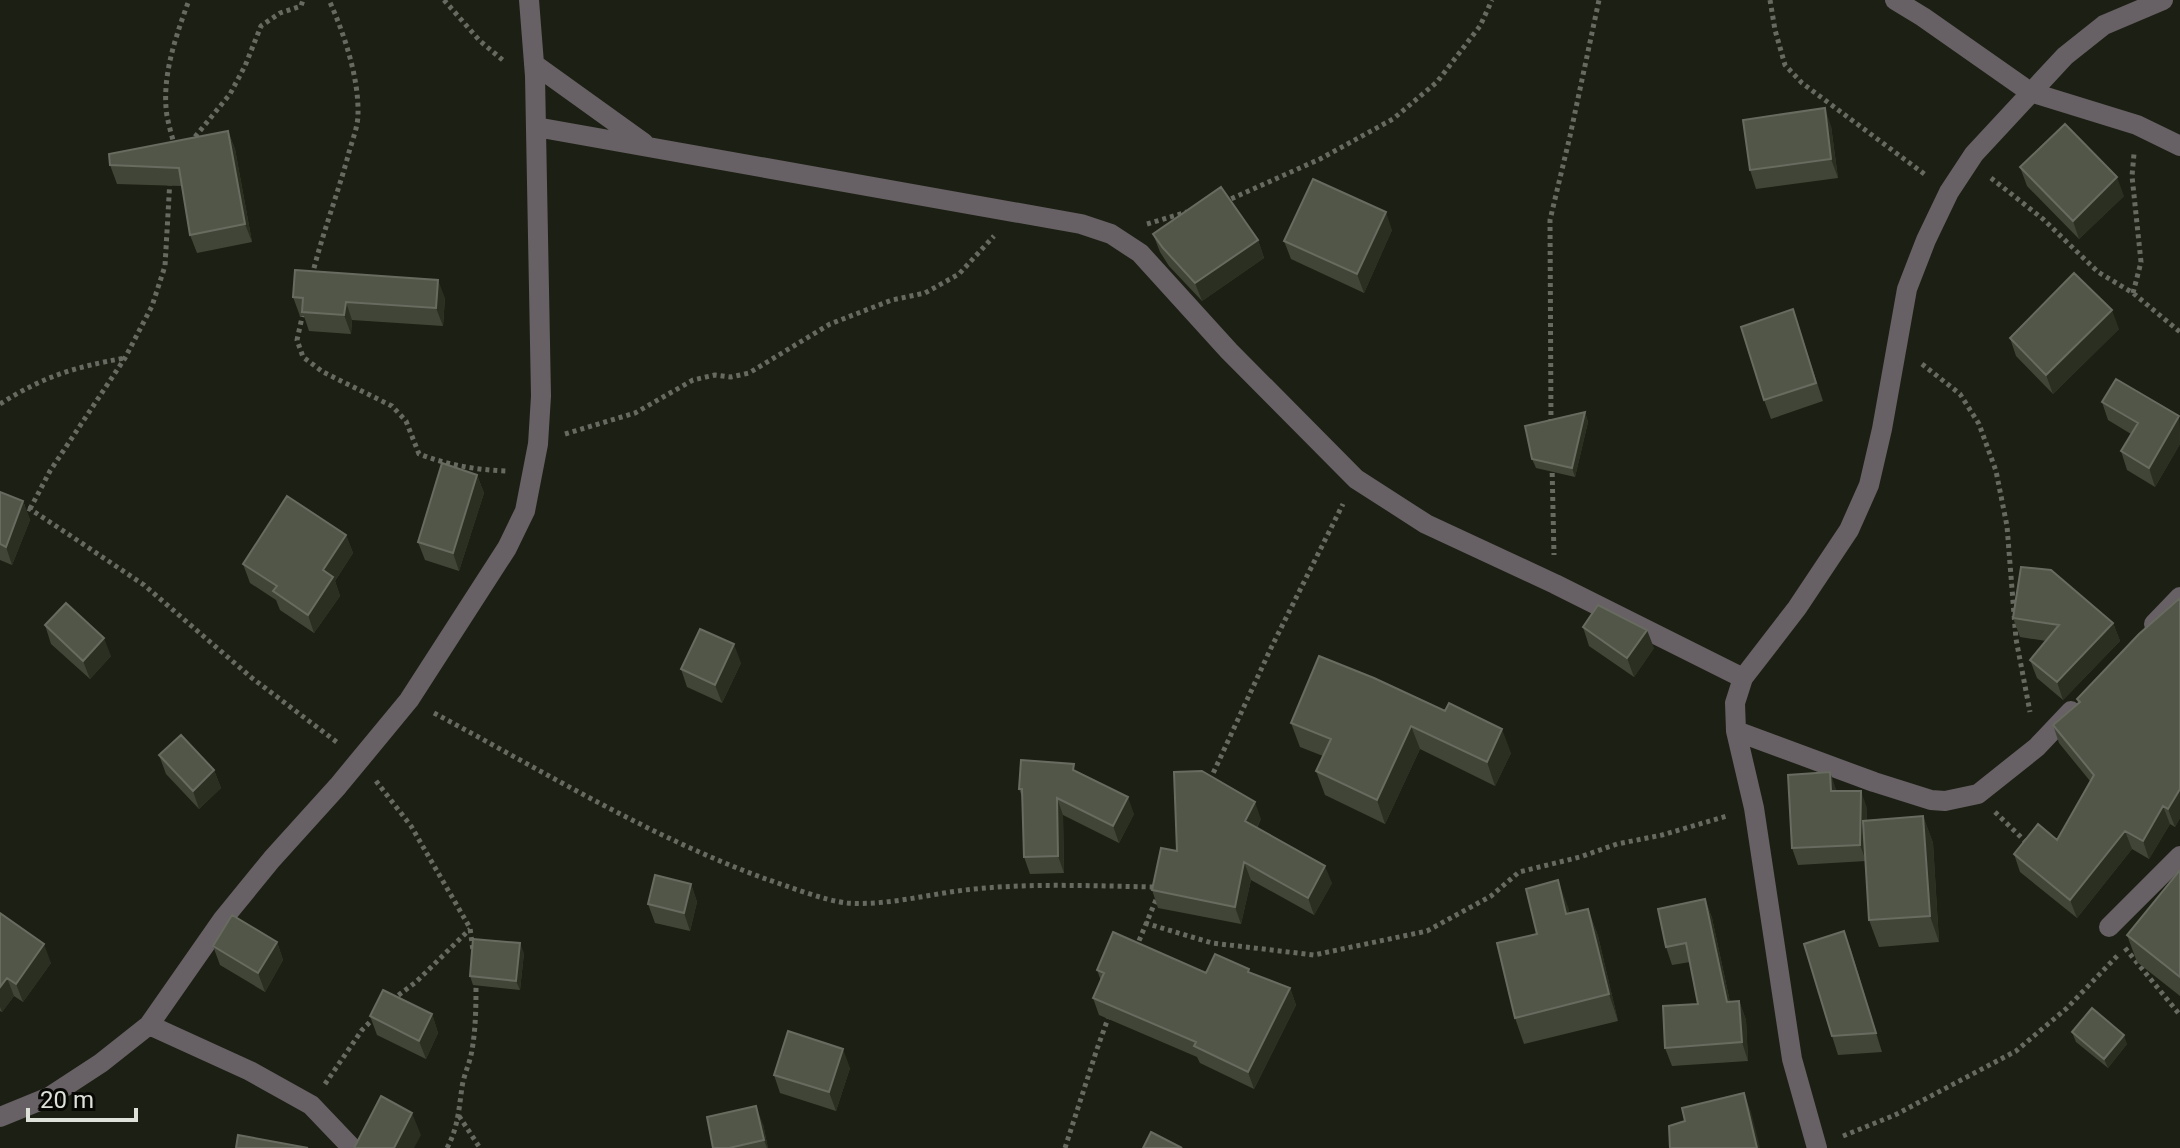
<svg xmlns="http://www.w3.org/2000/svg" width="2180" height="1148" viewBox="0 0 2180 1148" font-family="Roboto,sans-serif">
<rect width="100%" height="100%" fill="#1c1f13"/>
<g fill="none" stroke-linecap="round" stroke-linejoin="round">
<path stroke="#676a60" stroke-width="5" stroke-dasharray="4 4" stroke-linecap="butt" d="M444 0 480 41 505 62
M1770 0 1775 30 1785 65 1802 83 1927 176
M190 143 230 94 245 66 261 26 280 13 301 6 303 0
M175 147C172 137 169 126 167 116 161 77 176 36 189 0
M1991 178 2043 219 2098 272 2133 293 2180 332
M1224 202 1320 159 1393 119 1437 82 1480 26 1492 0
M1147 224 1187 212
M312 276C322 235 337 196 348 156 351 143 358 128 358 114 359 78 344 33 329 0
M2133 293 2141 262 2132 176 2134 154
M303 313 297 340 303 357 323 372 392 406 406 421 419 454C448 465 476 470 507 471
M1922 364 1960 394 1979 424 1996 471 2007 526 2016 639 2030 712
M0 404C44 376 75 367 125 358
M1551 423 1550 220 1570 136 1599 0
M565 434 635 413 693 380 715 375 731 377 749 373 830 324 892 300 925 293 959 274 994 236
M1552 465 1554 555
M20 506 30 509 71 536 144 585 252 678 338 743
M30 509 50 471 125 358 152 306 165 266 170 179
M434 713C543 771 650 837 766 879 787 886 826 901 847 903 889 906 932 893 974 889 1035 883 1095 886 1156 887
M1210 780 1271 648 1343 504
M376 781 411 826 470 928 473 951
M1995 812 2028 844
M1145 923 1212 943 1314 955 1427 931 1491 896 1519 872 1580 857 1617 844 1662 835 1727 816
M1136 948 1158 895
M2125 948 2180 1015
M392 1000 416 982 470 929
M325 1084 362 1030 376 1016
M459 1116 480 1148
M1843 1136 1895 1115 2016 1051 2067 1008 2119 954
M447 1148C458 1128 459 1108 462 1087 464 1074 470 1063 472 1050 476 1027 476 1004 476 980
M1065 1148 1097 1049 1110 1013"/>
<path stroke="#676064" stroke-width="20" d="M1895 0 1923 17 2030 92 2137 125 2180 146
M534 64 644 143
M536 127 1081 224 1111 234 1140 253 1229 351 1356 479 1426 524 1555 584 1743 678
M2154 624 2180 597
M1736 731 1874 782 1931 800 1945 801 1978 794 2037 747 2071 711
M2109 927 2180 856
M149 1025 250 1071 311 1105 352 1148
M0 1117 49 1097 101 1063 149 1025 223 919 272 859 338 786 409 700 507 548 525 511 538 444 541 396 535 76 529 0
M1817 1148 1792 1059 1754 808 1736 731 1735 703 1743 678 1797 608 1849 530 1869 485 1882 429 1907 289 1926 240 1949 192 1974 154 2065 56 2104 25 2163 0"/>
</g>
<path fill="#414537" d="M1831 126 1838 178 1756 189 1750 170Z
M228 131 235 149 252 242 197 253 190 235 182 186 117 184 110 165Z
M2020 167 2124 196 2079 239 2027 186Z
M1392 230 1364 293 1291 259 1284 241Z
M1153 234 1258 240 1264 258 1202 301 1169 266 1160 252Z
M293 297 445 298 443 326 352 320 351 334 309 331 304 316H300Z
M1793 309 1823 401 1771 419 1764 400Z
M2119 329 2053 394 2016 356 2010 338Z
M2102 402 2179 416 2180 444 2155 487 2127 470 2121 451 2131 434 2108 420Z
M1585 412 1588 422 1575 477 1536 468 1532 459Z
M477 475 484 493 459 571 425 560 418 542Z
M0 492 23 501 30 520 12 565 0 560Z
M346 535 353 553 335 581 340 596 314 633 280 610 276 600 250 583 243 564Z
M2180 598V818L2175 827 2170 824 2149 859 2132 849 2077 918 2020 872 2014 854 2057 840 2090 781 2059 743 2053 725 2078 704 2077 699Z
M2013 618 2113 623 2120 641 2063 700 2037 678 2030 660 2046 641 2020 637Z
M45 625 111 656 90 679 51 644Z
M1583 627 1654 648 1634 677 1589 646Z
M1319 656 1511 753 1495 786 1420 749 1385 824 1325 795 1316 771 1323 756 1300 747 1291 723Z
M741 663 722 703 687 687 681 669Z
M159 755 214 770 221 788 199 809 166 774Z
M1077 772 1134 814 1119 843 1063 815 1064 873 1030 874 1024 857 1023 799 1019 789Z
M1830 772 1836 791 1867 808V820L1923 816 1933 843 1939 942 1879 947 1869 920 1866 861 1798 865 1792 848Z
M1261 819 1257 828 1332 883 1314 915 1251 880 1241 924 1158 908 1152 890Z
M2180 870V996L2137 962 2127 935Z
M691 884 697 902 690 931 655 923 648 904Z
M1705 899 1712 918 1730 1002 1739 1001 1746 1020 1748 1061 1672 1066 1665 1048 1698 1004 1690 962 1672 965 1666 947Z
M1568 907 1569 914 1588 909 1598 936 1618 1021 1524 1044 1515 1018 1537 934Z
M0 913 51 963 23 1002 14 996 2 1012 0 1011Z
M1844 931 1851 950 1882 1052 1838 1055 1832 1036Z
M277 942 283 960 265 992 220 965 213 946Z
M524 953 520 990 473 985 470 976Z
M1097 970 1206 973H1250L1290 988 1296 1005 1254 1089 1200 1063 1197 1057 1099 1015 1093 998 1101 981Z
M432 1014 438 1033 426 1059 377 1035 370 1016Z
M2072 1032 2127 1044 2108 1068 2076 1042Z
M850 1068 836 1111 780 1093 774 1075Z
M763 1124 768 1148H713Z"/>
<path fill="#2b2f21" d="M1825 108 1831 126 1838 178 1831 159Z
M228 131 235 149 252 242 245 224Z
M2117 177 2124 196 2079 239 2073 221Z
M1386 212 1392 230 1364 293 1357 274Z
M1258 240 1264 258 1202 301 1195 283Z
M438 280 445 298 443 326 436 308Z
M346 302 352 320 351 334 344 315Z
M2112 310 2119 329 2053 394 2046 375Z
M1585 412 1588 422 1575 477 1572 468Z
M2179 416 2180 444 2155 487 2149 468Z
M477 475 484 493 459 571 453 553Z
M23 501 30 520 12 565 6 547Z
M346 535 353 553 335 581 340 596 314 633 308 615 323 570Z
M2113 623 2120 641 2063 700 2057 682Z
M1647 630 1654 648 1634 677 1627 658Z
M104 638 111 656 90 679 83 661Z
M734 644 741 663 722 703 715 685Z
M1411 726 1420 749 1385 824 1377 800Z
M1502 729 1511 753 1495 786 1487 762Z
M214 770 221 788 199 809 193 791Z
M1830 772 1836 789 1837 807 1831 791Z
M2180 789V818L2175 827 2168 809Z
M1861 791 1867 808 1866 861 1860 845Z
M1128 797 1134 814 1119 843 1113 826Z
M1057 798 1063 815 1064 873 1058 856Z
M1255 802 1261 819 1251 838 1245 821Z
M2163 806 2170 824 2149 859 2143 841Z
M1923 816 1933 843 1939 942 1930 916Z
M2125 831 2132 849 2077 918 2070 900Z
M1244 862 1251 880 1241 924 1235 907Z
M1325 866 1332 883 1314 915 1308 898Z
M1558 880 1568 907 1576 941 1566 914Z
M691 884 697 902 690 931 684 913Z
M1705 899 1712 918 1734 1021 1727 1002Z
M1588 909 1598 936 1618 1021 1609 994Z
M1844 931 1851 950 1882 1052 1876 1033Z
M277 942 283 960 265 992 258 973Z
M520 943 524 953 520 990 516 981Z
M44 944 51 963 23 1002 16 984Z
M7 978 14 996 2 1012 0 1007V987Z
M1290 988 1296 1005 1254 1089 1248 1072Z
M1739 1001 1746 1020 1748 1061 1742 1042Z
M432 1014 438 1033 426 1059 419 1041Z
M2124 1035 2127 1044 2108 1068 2104 1059Z
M843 1049 850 1068 836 1111 829 1092Z
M1744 1093 1751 1112 1760 1148H1757Z
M756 1106 763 1124 768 1148H767L764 1140Z
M412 1113 421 1135 414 1148H394Z"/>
<path fill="#525649" stroke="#686b5f" stroke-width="2" d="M1825 108 1831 159 1750 170 1743 120Z
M2065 124 2117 177 2073 221 2020 167Z
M228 131 245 224 190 235 179 168 110 165 109 154Z
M1313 179 1386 212 1357 274 1284 241Z
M1221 187 1258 240 1195 283 1163 248 1153 234Z
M295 270 438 280 436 308 346 302 344 315 302 312 303 298 293 297Z
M2074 273 2112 310 2046 375 2010 338Z
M1793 309 1816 383 1764 400 1741 327Z
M2116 379 2179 416 2149 468 2121 451 2138 423 2102 402Z
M1585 412 1572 468 1532 459 1525 426Z
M442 463 477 475 453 553 418 542Z
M0 492 23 501 6 547 0 544Z
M287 496 346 535 323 570 333 577 308 615 273 591 277 586 243 564Z
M2021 567 2051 570 2113 623 2057 682 2030 660 2059 625 2013 618Z
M2180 598V789L2168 809 2163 806 2143 841 2125 831 2070 900 2014 854 2038 824 2057 840 2094 775 2053 725 2080 702 2077 699 2139 634Z
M66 603 104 638 83 661 45 625Z
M1598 605 1647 630 1627 658 1583 627Z
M700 629 734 644 715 685 681 669Z
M1319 656 1374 678 1445 711 1449 703 1502 729 1487 762 1411 726 1377 800 1316 771 1331 739 1291 723Z
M181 735 214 770 193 791 159 755Z
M1021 760 1074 764 1073 770 1128 797 1113 826 1057 798 1058 856 1024 857 1022 789H1019Z
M1202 771 1255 802 1245 821 1325 866 1308 898 1244 862 1235 907 1152 890 1161 848 1177 851 1174 772Z
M1830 772 1831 791H1861L1860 845 1792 848 1788 775Z
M1923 816 1930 916 1869 920 1863 821Z
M2180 870V977L2127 935Z
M655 875 691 884 684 913 648 904Z
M1558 880 1566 914 1588 909 1609 994 1515 1018 1497 943 1537 934 1526 889Z
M1705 899 1727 1002 1739 1001 1742 1042 1665 1048 1663 1006 1698 1004 1686 943 1666 947 1658 909Z
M0 913 44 944 16 984 7 978 0 987Z
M232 915 277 942 258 973 213 946Z
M1844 931 1876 1033 1832 1036 1804 944Z
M1113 932 1206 973 1215 954 1249 969 1248 972 1290 988 1248 1072 1194 1046 1196 1042 1093 998 1104 973 1097 970Z
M473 939 520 943 516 981 470 976Z
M383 990 432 1014 419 1041 370 1016Z
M2092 1008 2124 1035 2104 1059 2072 1032Z
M788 1031 843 1049 829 1092 774 1075Z
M1744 1093 1757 1148H1670L1669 1126 1685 1121 1682 1108Z
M381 1096 412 1113 394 1148H354Z
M756 1106 764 1140 729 1148H713L707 1117Z
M1151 1132 1182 1148H1143Z
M238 1135 308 1148H236Z"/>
<path d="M28 1108v12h108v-12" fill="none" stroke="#dee1d9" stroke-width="4"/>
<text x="40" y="1108" font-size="24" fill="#dee1d9" stroke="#070804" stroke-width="6" paint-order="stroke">20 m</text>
</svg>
